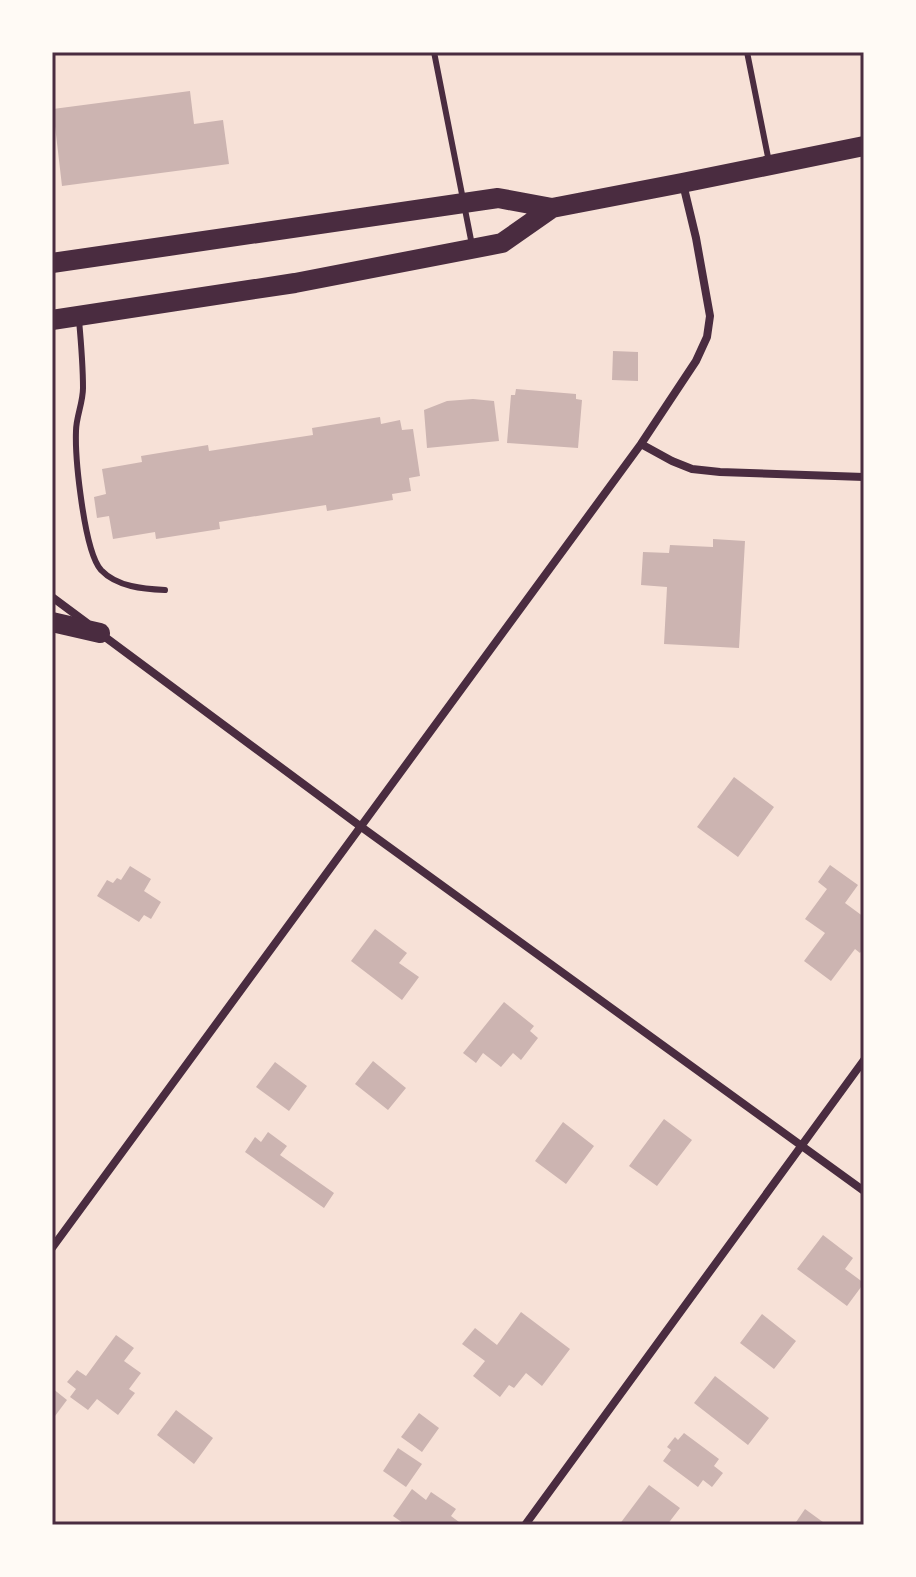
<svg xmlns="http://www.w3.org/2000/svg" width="916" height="1577" viewBox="0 0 916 1577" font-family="Inter,sans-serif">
<rect width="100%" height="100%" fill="#f7e1d7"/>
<path fill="#ccb4b1" d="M190 91 194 124 223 120 229 164 62 186 53 109Z
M613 351 638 352V381L612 380Z
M516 389 576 394V399L582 400 578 448 507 443 511 395H515Z
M473 399 494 401 499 441 427 448 424 410 447 401Z
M380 417 381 424 400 420 402 430 413 429 420 476 409 478 411 491 392 494 393 500 327 511 326 505 219 522 220 529 156 539 155 532 113 539 109 516 97 518 94 497 106 494 102 469 142 462 141 456 208 445 209 451 313 435 312 428Z
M713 539 745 541 739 648 664 644 667 587 641 585 643 552 669 553 670 545 713 547Z
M734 777 774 807 738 857 697 827Z
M830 865 858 885 845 903 864 917V947L860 953 855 949 831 981 804 961 825 933 805 919 827 889 818 882Z
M130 866 151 879 144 891 161 902 151 919 144 915 139 922 97 896 107 880 113 883 117 878 121 880Z
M375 929 407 953 399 963 419 977 402 1000 351 961Z
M504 1002 534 1026 530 1031 538 1038 521 1060 513 1053 501 1067 483 1053 476 1063 463 1053Z
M373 1061 406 1088 388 1110 355 1084Z
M275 1062 307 1086 289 1111 256 1087Z
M664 1119 692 1140 657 1186 629 1166Z
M563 1122 594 1146 566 1184 535 1161Z
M268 1132 287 1146 280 1155 334 1193 324 1208 245 1152 255 1137 261 1142Z
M823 1235 853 1258 845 1269 864 1283 847 1306 797 1269Z
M521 1312 570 1349 542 1386 526 1373 514 1388 509 1385 500 1397 473 1376 485 1361 462 1344 475 1328 497 1345Z
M762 1314 796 1341 774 1369 740 1343Z
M116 1335 134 1348 124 1361 141 1373 129 1389 135 1393 118 1415 97 1399 88 1410 70 1397 76 1389 67 1382 77 1370 86 1376Z
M715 1376 769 1418 748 1445 694 1403Z
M52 1388 67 1400 52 1420Z
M176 1410 213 1438 194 1464 157 1435Z
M419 1413 439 1428 422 1452 401 1437Z
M684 1433 719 1459 714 1466 723 1473 712 1487 703 1480 698 1487 663 1461 671 1450 667 1447 675 1437 678 1440Z
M398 1448 422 1464 406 1487 383 1471Z
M649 1485 680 1508 667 1525H619Z
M412 1489 426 1500 431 1492 456 1509 451 1516 463 1525H406L393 1516Z
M805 1509 827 1525H794Z"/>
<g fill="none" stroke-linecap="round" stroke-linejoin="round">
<path stroke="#4a2c40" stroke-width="6" d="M434 52 472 245
M747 52 769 162
M79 320C81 342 83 366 83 388 83 403 76 417 76 431 75 458 84 551 101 570 117 587 144 589 165 590"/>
<path stroke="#4a2c40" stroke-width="8" d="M641 444 672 461 692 469 720 472 864 477
M52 597 87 623
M101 634 360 826 864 1191
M52 1248 641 444 696 361 707 337 710 316 696 238 683 184
M525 1525 864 1060"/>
<path stroke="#4a2c40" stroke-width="20" d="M52 263 498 198 552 208 682 183 864 146
M52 320 295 283 502 243 552 208
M52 622 100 633"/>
</g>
<rect width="916" height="1577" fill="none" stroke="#fffaf5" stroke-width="108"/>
<rect x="54" y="54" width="808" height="1469" fill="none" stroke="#4a2c40" stroke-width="3"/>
</svg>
